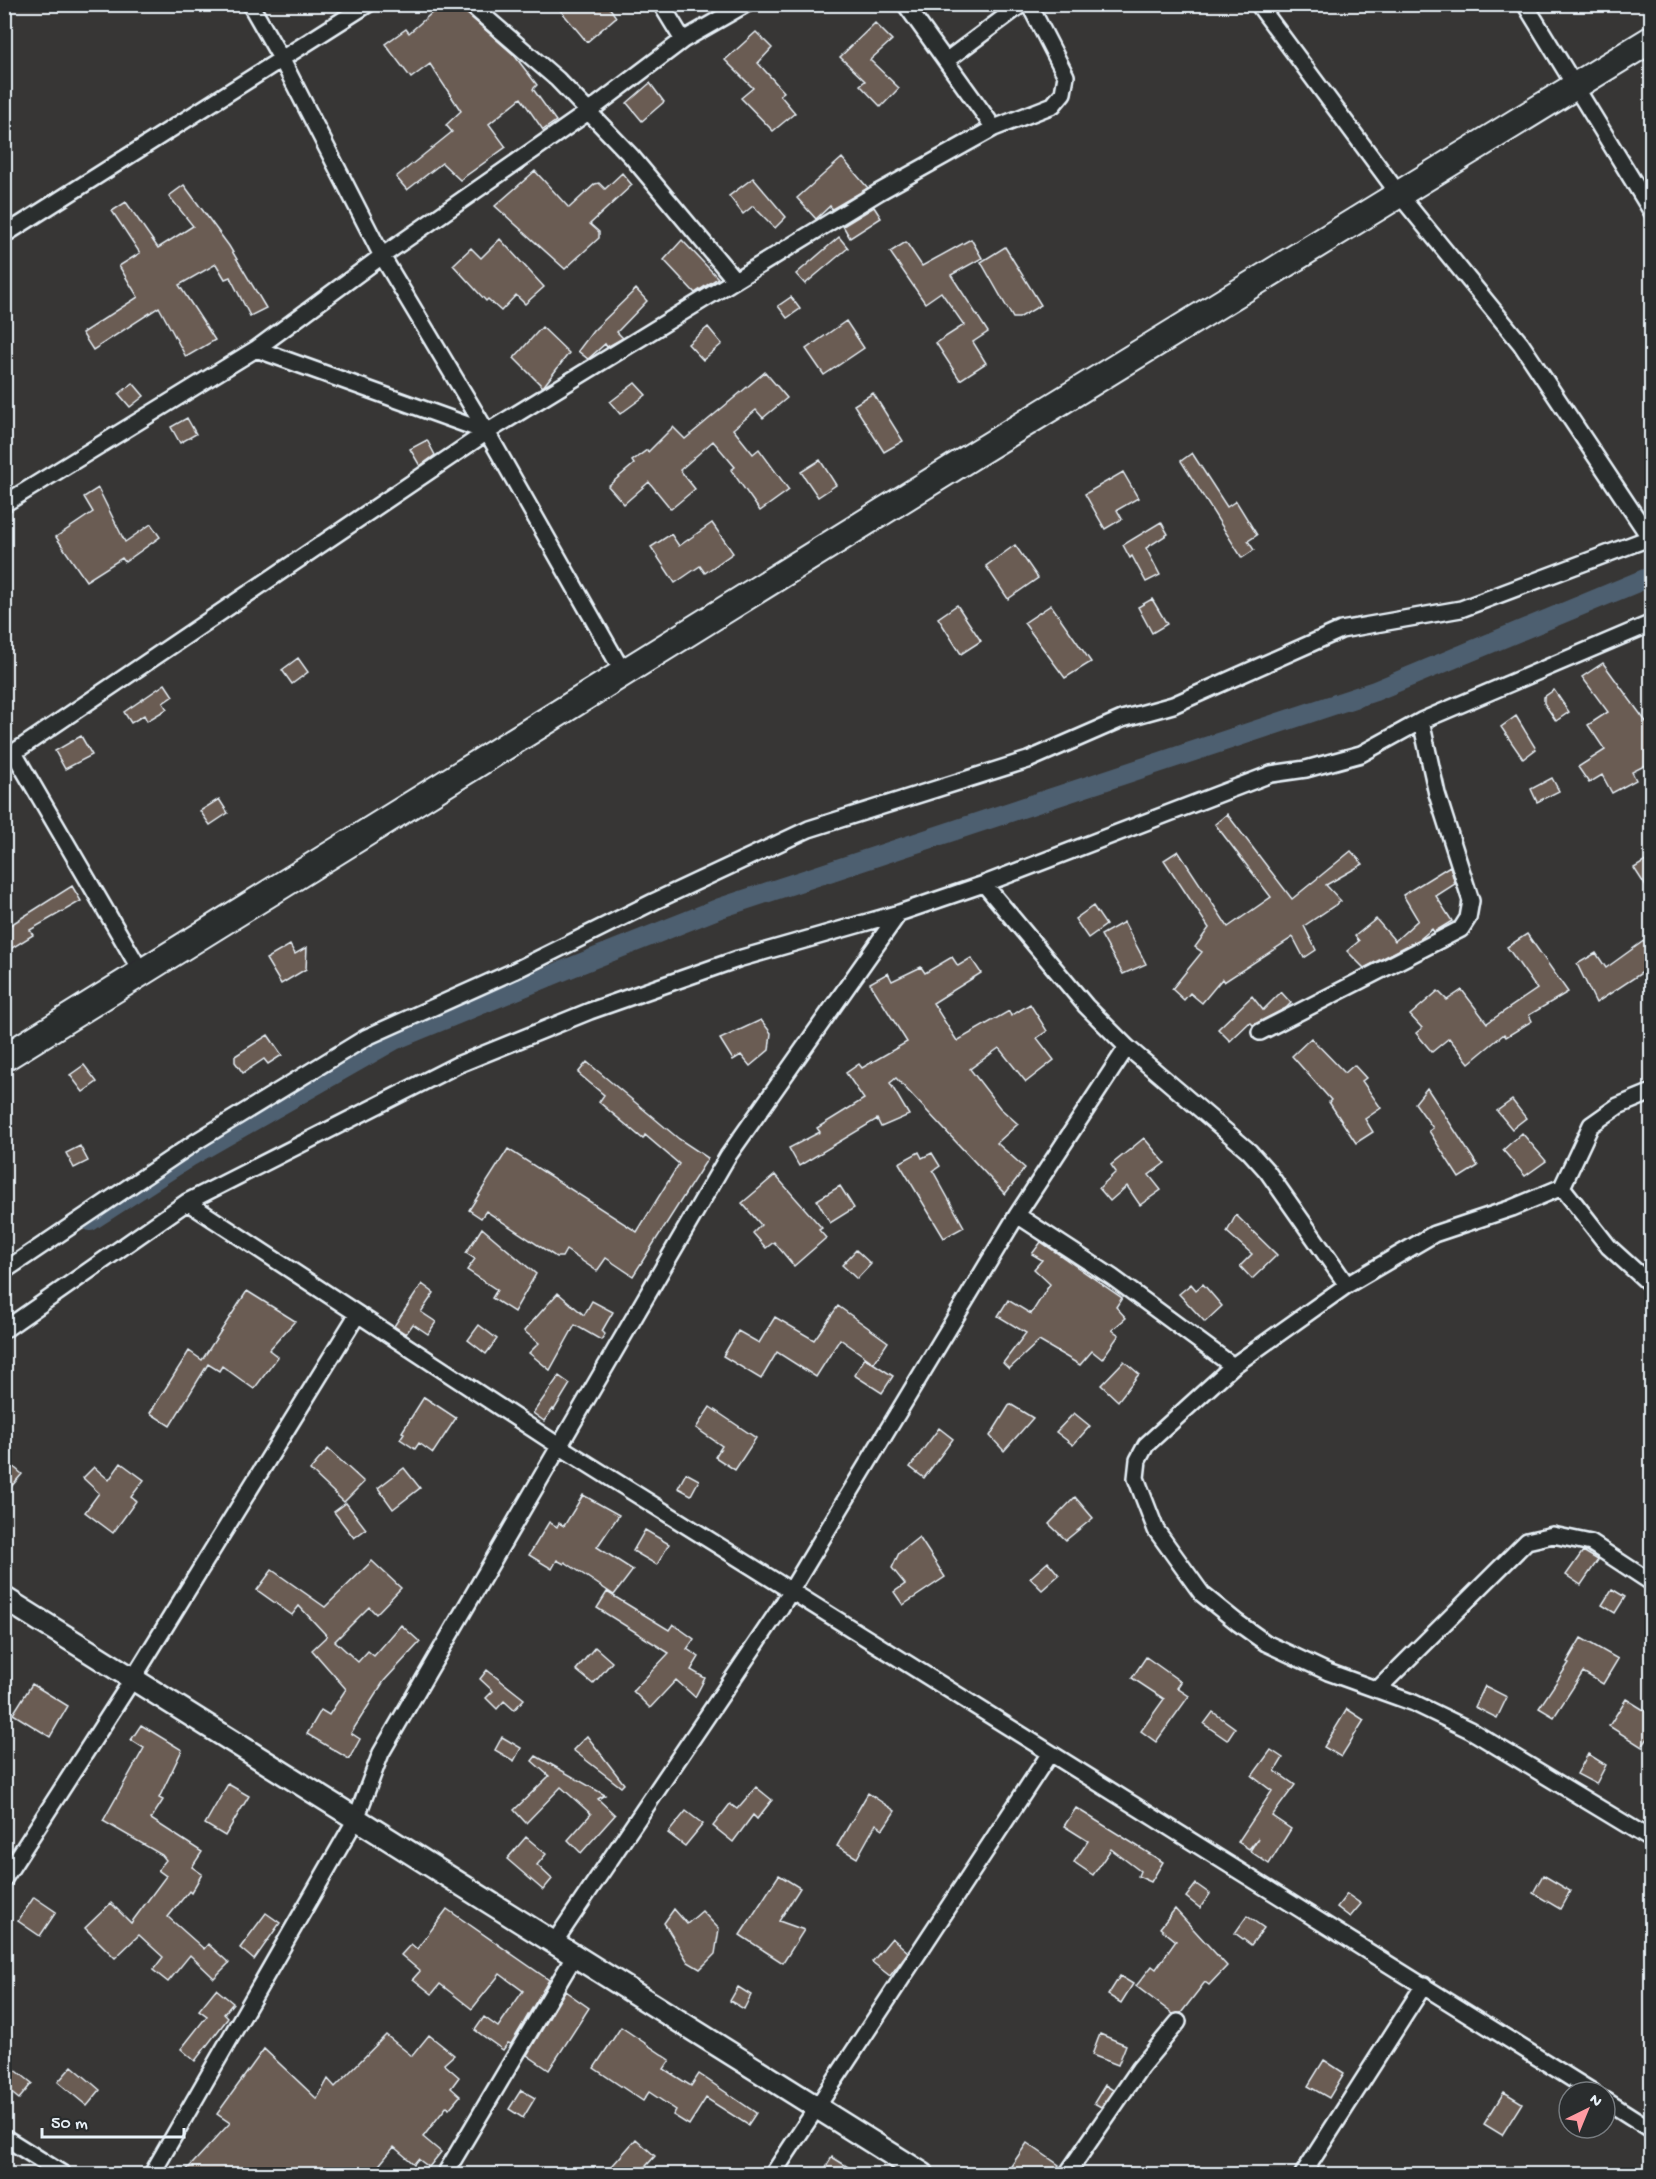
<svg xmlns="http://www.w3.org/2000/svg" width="1656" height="2179" viewBox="0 0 1656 2179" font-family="'Gochi Hand',sans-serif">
<rect width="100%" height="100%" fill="#373635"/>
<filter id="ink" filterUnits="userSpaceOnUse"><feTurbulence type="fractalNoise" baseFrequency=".0167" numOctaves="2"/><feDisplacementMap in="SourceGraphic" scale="12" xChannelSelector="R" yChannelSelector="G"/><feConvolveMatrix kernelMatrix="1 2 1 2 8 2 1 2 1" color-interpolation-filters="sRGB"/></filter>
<g filter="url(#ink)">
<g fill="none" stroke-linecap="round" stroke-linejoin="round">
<path stroke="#4e5f70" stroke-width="20" d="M90 1221 189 1157 394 1040 572 967 720 908 1375 691 1652 576"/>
</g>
<path fill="#6b5b52" stroke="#e8f1f8" stroke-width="1.5" d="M442 4H461L464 11 514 55 537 85 533 89 556 121 543 130 521 98 489 124 506 147 460 180 442 163 407 190 396 177 452 132 446 125 461 111 430 64 411 78 385 44 406 29 409 33Z
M555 4H607L616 17 587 42Z
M875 23 892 40 870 60 899 88 881 107 860 85 865 81 840 57Z
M756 32 772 48 758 63 784 92 780 95 795 113 773 131 741 98 753 88 725 60Z
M650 83 664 102 642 121 627 103Z
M842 158 868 188 832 209 830 206 816 219 797 198Z
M535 171 569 208 595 184 599 183 605 189 622 173 632 185 590 224 599 232V238L565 269 495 206Z
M753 178 786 217 775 228 753 206 743 214 729 196Z
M184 185 229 246 266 308 250 316 230 277 225 279 216 264 179 285 215 340 186 357 159 307 93 350 82 333 138 297 119 266 140 253 112 211 126 202 158 248 193 226 169 196Z
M874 207 881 218 850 238 843 226Z
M839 237 848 248 805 284 796 274Z
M500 239 544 287 525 304 516 295 501 311 488 299 486 301 453 265 471 248 481 258Z
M971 239 982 258 951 275 988 332 973 342 986 363 960 380 936 343 964 325 941 292 925 303 890 252 906 242 922 266Z
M682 240 718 278 695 293 664 260Z
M1005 247 1041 305 1019 318H1013L981 262Z
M636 289 647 301 617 332 623 338 607 347 605 344 588 359 578 351 593 331Z
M791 297 800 309 787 318 778 306Z
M846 321 864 348 824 375 806 349Z
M542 327 569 353 543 387 514 358Z
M708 327 722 344 703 360 688 344Z
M765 372 787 398 763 418 756 410 733 429 753 454 759 449 789 490 760 511 731 470 735 467 713 441 680 470 695 489 671 509 649 482 624 504 608 486 634 464 632 461 647 450 648 452 673 427 685 439Z
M133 383 144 396 130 407 119 394Z
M635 383 646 395 620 414 610 402Z
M873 393 903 441 884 452 854 405Z
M187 418 196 434 180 443 171 427Z
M427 440 435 455 420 466 410 449Z
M1192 453 1227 507 1236 501 1257 535 1248 541 1254 550 1242 558 1181 461Z
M820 460 836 485 818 497 801 472Z
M1123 472 1138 498 1117 510 1122 519 1105 529 1085 494Z
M98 488 125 542 151 524 160 537 125 562 122 558 86 581 56 537 93 512 84 497Z
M1161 522 1168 534 1146 548 1160 575 1146 582 1132 556 1130 558 1123 545Z
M712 523 733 553 705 573 700 566 675 583 651 547 671 534 679 546Z
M1015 545 1038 578 1008 599 986 566Z
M1152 599 1167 624 1152 633 1138 607Z
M957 605 981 641 961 654 938 618Z
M1051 605 1091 662 1065 678 1024 623Z
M298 658 308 672 292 684 282 670Z
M1603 663 1652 730V762L1632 772 1636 780 1612 793 1602 775 1589 783 1578 767 1605 750 1588 725 1608 712 1582 677Z
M165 684 173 696 163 703 167 709 147 721 144 715 131 723 124 712Z
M1554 690 1569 712 1556 721 1544 703V697Z
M1516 716 1536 749 1523 759 1501 727Z
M81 736 92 755 65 769 55 751Z
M1552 778 1559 791 1537 802 1531 789Z
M219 799 228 813 210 825 200 811Z
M1227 814 1292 899 1351 851 1363 864 1326 885 1341 901 1304 926 1316 950 1304 958 1293 937 1224 982 1222 979 1202 1003 1190 993 1184 1000 1172 989 1202 952 1195 947 1209 928 1164 860 1178 851 1228 927 1271 897 1215 824Z
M1652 857V896L1634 868Z
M1450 866 1455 884 1436 896 1452 921 1434 932 1432 929 1420 939 1364 968 1347 951 1359 941 1355 936 1376 919 1395 941 1418 920 1403 895Z
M72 886 81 901 30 930 33 935 4 953V929Z
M1093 906 1106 925 1088 938 1075 919Z
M1124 922 1146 964 1123 974 1101 935Z
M1527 934 1568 992 1529 1015 1532 1021 1506 1037 1504 1034 1469 1063 1449 1038 1432 1052 1416 1033 1422 1028 1410 1015 1438 991 1447 1000 1462 990 1487 1023 1537 989 1507 947Z
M1652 935V966L1596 1003 1577 964 1596 953 1606 968Z
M290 945 295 954 307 947 306 969 281 984 266 959Z
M952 957 958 966 971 958 981 973 933 1003 957 1041 1009 1011 1011 1016 1030 1004 1047 1031 1037 1038 1054 1060 1026 1082 999 1048 970 1069 1000 1108 1018 1124 997 1143 1025 1168 1005 1194 896 1078 890 1083 909 1115 881 1127 877 1119 799 1166 789 1148 820 1132 817 1128 864 1099 846 1073 859 1064 862 1068 907 1042 870 983 888 973 892 981 921 967 925 973Z
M1281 992 1291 1003 1286 1008 1253 1025 1250 1022 1230 1041 1218 1029 1252 996 1263 1010Z
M761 1020 771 1033 769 1050 750 1066 741 1055 733 1060 720 1039Z
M268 1035 282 1055 268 1064 264 1059 243 1073 235 1062V1056Z
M1311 1038 1345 1073 1354 1065 1366 1078 1362 1081 1381 1108 1365 1119 1373 1132 1356 1143 1329 1102 1331 1100 1292 1056Z
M587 1062 679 1139 708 1158 633 1276 606 1258 597 1271 566 1250 562 1257H556L486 1211 481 1218 469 1210 508 1149 637 1232 679 1164 645 1135 643 1139 599 1102 604 1095 578 1073Z
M84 1065 97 1082 83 1092 70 1075Z
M1427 1088 1478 1166 1459 1178 1429 1131 1433 1128 1415 1103Z
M1512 1100 1526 1118 1512 1129 1497 1111Z
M1522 1133 1546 1161 1525 1176 1503 1150Z
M1144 1138 1165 1163 1149 1175 1161 1190 1140 1205 1127 1186 1110 1201 1099 1188 1116 1172 1111 1165Z
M80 1146 88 1161 74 1168 66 1153Z
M919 1152 922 1158 932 1153 940 1166 933 1171 964 1227 944 1238 899 1163Z
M775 1175 822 1228 819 1230 826 1238 794 1266 774 1242 766 1248 753 1233 761 1225 742 1203Z
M840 1186 854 1208 830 1223 817 1200Z
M1236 1215 1277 1255 1252 1279 1240 1266 1252 1254 1227 1232Z
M482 1228 536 1274 514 1312 492 1298 497 1290 467 1270 475 1259 466 1253Z
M1041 1242 1122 1298 1116 1307 1126 1318 1112 1330 1119 1335 1102 1359 1092 1351 1080 1365 1039 1341 1009 1369 1003 1363 1026 1333 998 1316 1008 1300 1031 1314 1050 1284 1034 1269 1042 1260 1032 1254Z
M856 1250 871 1264 857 1279 842 1265Z
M422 1284 434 1293 421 1312 436 1322 428 1334 413 1324 406 1334 394 1326Z
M1191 1284 1196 1290 1203 1284 1222 1306 1205 1322 1179 1294Z
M247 1291 295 1321 269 1350 278 1357 254 1389 222 1366 219 1371 208 1364 170 1426 150 1413 189 1351 202 1360Z
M558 1293 584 1315 592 1301 613 1312 602 1331 605 1334 601 1340 575 1325 550 1370 529 1353 539 1343 524 1331Z
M838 1306 888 1342 874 1363 840 1339 816 1377 777 1352 761 1379 723 1356 738 1331 759 1343 775 1317 814 1340Z
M479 1325 497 1339 486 1354 468 1340Z
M865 1358 893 1376 882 1393 854 1375Z
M1124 1361 1139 1374 1118 1401 1101 1385Z
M559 1376 570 1384 554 1410 553 1409 544 1421 533 1413Z
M424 1397 456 1418 433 1453 419 1443 415 1449 400 1439 404 1433 402 1432Z
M1010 1404 1033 1418 1004 1451 990 1436Z
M710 1407 756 1438 735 1470 715 1457 722 1446 696 1428Z
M1074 1413 1090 1426 1073 1445 1056 1432Z
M939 1428 953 1439 924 1478 910 1467Z
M328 1449 364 1482 344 1502 310 1470Z
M4 1459 22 1474 4 1495Z
M121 1463 144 1480 131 1497 136 1501 113 1533 85 1512 99 1493 83 1478 94 1467 109 1480Z
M404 1468 420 1488 393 1509 378 1488Z
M686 1473 699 1480 691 1495 678 1488Z
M583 1495 619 1515 597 1547 633 1570 614 1595 565 1562 564 1564 557 1560 552 1569 529 1555 549 1522 557 1527 559 1523 564 1526Z
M1075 1497 1093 1518 1066 1540 1049 1524Z
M346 1503 366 1529 354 1538 334 1512Z
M645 1530 669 1544 657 1565 633 1551Z
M919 1537 945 1577 903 1605 894 1592 905 1584 892 1568 899 1553Z
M1583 1551 1598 1560 1581 1585 1566 1575Z
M372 1561 401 1588 376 1614 369 1607 335 1641 358 1662 368 1651 374 1656 401 1625 420 1642 384 1681 351 1733 360 1739 349 1759 307 1734 321 1710 329 1715 346 1689 312 1650 327 1636 299 1606 292 1615 257 1590 272 1570 325 1607Z
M1048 1562 1059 1575 1042 1590 1030 1578Z
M1612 1589 1625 1597 1615 1613 1602 1605Z
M607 1592 669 1630 673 1624 694 1639 687 1649 699 1657 691 1670 705 1678 695 1697 676 1680 650 1708 633 1691 669 1653 597 1608Z
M1581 1638 1618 1659 1603 1684 1583 1672 1554 1717 1539 1708 1569 1663 1567 1662Z
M595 1647 612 1662 593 1684 576 1670Z
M1146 1657 1181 1682 1177 1688 1189 1696 1156 1742 1141 1731 1164 1699 1132 1678Z
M487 1670 524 1699 514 1710 504 1701 497 1709 486 1698 493 1691 480 1679Z
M32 1684 68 1706 50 1737 13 1714Z
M1485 1686 1507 1697 1497 1718 1475 1707Z
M1626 1699 1652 1715V1732L1642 1747 1609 1726Z
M1347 1709 1364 1720 1341 1757 1324 1747Z
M1213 1712 1235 1728 1227 1740 1204 1724Z
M141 1725 182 1750 159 1798 163 1800 151 1819 202 1852 192 1867 202 1874 191 1893 189 1891 168 1917 204 1949 208 1944 229 1963 214 1978 190 1955 168 1982 153 1970 163 1957 139 1935 115 1958 85 1928 111 1903 131 1923 166 1876 158 1870 166 1860 162 1855 103 1821 144 1748 131 1740Z
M587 1736 624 1784 621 1787 573 1750Z
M502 1737 521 1748 514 1761 495 1750Z
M1271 1750 1283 1758 1275 1771 1295 1785 1272 1816 1291 1829 1269 1864 1250 1851 1258 1838 1249 1849 1238 1842 1272 1791 1252 1776Z
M1588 1754 1606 1765 1596 1784 1577 1774Z
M536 1756 605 1795 598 1799 615 1815 581 1853 568 1840 591 1814 561 1787 526 1823 514 1810 549 1776 532 1761Z
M228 1784 249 1796 225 1836 205 1824Z
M756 1787 772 1800 757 1819 753 1815 733 1842 713 1826 730 1804 737 1809Z
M868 1793 895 1811 883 1829 876 1824 857 1858 837 1846Z
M1076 1808 1163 1862 1151 1882 1138 1876 1140 1871 1111 1849 1093 1875 1074 1862 1088 1841 1064 1826Z
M686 1811 703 1824 685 1846 668 1833Z
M526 1837 546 1854 537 1865 552 1879 543 1890 507 1859Z
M779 1875 800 1888 779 1921 804 1930 783 1963 740 1935Z
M1543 1875 1570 1891 1560 1909 1533 1893Z
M1196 1884 1210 1894 1200 1908 1186 1897Z
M1347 1894 1361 1904 1350 1917 1337 1907Z
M34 1897 56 1912 40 1936 18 1921Z
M447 1909 549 1980 511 2044 508 2043 503 2050 475 2030 484 2017 498 2027 523 1991 500 1974 472 2009 440 1984 432 1994 413 1979 420 1971 401 1955 411 1944 417 1949Z
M674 1909 687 1924 702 1911 719 1929 715 1954 700 1969 688 1962 664 1923Z
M1175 1909 1227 1966 1209 1985 1205 1982 1181 2013 1173 2014 1136 1986 1152 1966 1156 1969 1176 1941 1160 1928Z
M266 1913 280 1923 254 1960 240 1948Z
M1247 1916 1264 1928 1251 1945 1235 1933Z
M892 1938 908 1952 890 1976 872 1962Z
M1120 1976 1133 1984 1121 2003 1108 1995Z
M738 1987 751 1995 744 2009 730 2001Z
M216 1989 233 2003 224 2014 228 2018 195 2061 181 2049 207 2016 199 2010Z
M565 1991 589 2008 549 2070 527 2055Z
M621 2027 670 2060 664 2069 691 2086 699 2074 756 2113 748 2125 706 2098 689 2125 673 2115 676 2110 649 2092 643 2101 594 2068Z
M1100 2034 1126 2045 1118 2065 1092 2055Z
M386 2035 412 2056 429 2035 454 2055 444 2064 459 2077 451 2088 460 2096 449 2109 447 2106 423 2137 441 2152 429 2167 418 2159 414 2164 394 2147 371 2175H182L230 2123 217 2114 264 2049 317 2099 328 2079 335 2087Z
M1324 2060 1344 2073 1329 2098 1308 2086Z
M4 2061 32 2083 19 2099 4 2087Z
M72 2066 100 2090 87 2106 58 2082Z
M1105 2085 1113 2090 1101 2107 1094 2103Z
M521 2090 535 2098 523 2118 509 2109Z
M1504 2092 1522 2103 1502 2135 1484 2124Z
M636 2139 655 2156 638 2175H604Z
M1027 2143 1059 2165 1053 2175H1005Z
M832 2157 861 2175H821Z"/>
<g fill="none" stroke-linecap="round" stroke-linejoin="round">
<g stroke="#e8f1f8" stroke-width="20">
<path id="minor" d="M250 4 282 60 382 256 487 432 624 674
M470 4 557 79 632 157 735 280
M661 4 683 40
M905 4 994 128
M1258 4 1398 193 1521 344 1650 538
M1525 4 1652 212
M947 60 1022 4
M4 235 368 4
M487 432 256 349 382 256 588 112 683 40 746 4
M4 504 256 349
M14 753 142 973
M4 759 487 432 879 192 994 128 1053 105 1063 93 1066 76 1029 4
M984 884 1086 1006 1127 1047 1249 1151 1267 1171 1347 1285
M1260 1032 1461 929 1468 918 1471 901 1437 794 1421 721
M1652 1092 1618 1106 1591 1125 1562 1187 1512 1208 1434 1234 1347 1285 1233 1366 1146 1445 1138 1460 1136 1478 1156 1530 1202 1594 1238 1623 1266 1643 1328 1672 1414 1703 1470 1730 1652 1840
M1562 1187 1609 1247 1652 1286
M187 1202 559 1446 1593 2092
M1017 1215 1112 1277 1233 1366
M4 1271 197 1141 367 1037 514 971 655 901 809 829 1028 760 1122 719 1173 705 1341 630 1461 609 1652 537
M4 1330 187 1202 457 1065 590 1011 738 959 899 913 984 884 1271 774 1306 769 1361 754 1421 721 1652 623
M1377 1690 1527 1541 1553 1535 1591 1543 1652 1583
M4 1879 134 1677 357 1315
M553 1944 781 1607 1017 1215 1127 1047
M1605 2100 1652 2130
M4 2137 63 2174
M152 2174 356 1819 381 1753 728 1156 899 913
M445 2174 574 1957
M773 2174 1050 1753
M1067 2174 1140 2068 1178 2022
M1303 2174 1424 1985"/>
</g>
<g stroke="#e8f1f8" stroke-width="26">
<path id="secondary" d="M4 1598 923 2174"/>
</g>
<g stroke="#e8f1f8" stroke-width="30">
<path id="trunk" d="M4 1058 977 453 1652 39"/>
</g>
<use href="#minor" stroke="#2a2d2e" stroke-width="15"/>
<use href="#secondary" stroke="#2a2d2e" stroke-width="21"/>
<use href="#trunk" stroke="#2a2d2e" stroke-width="26"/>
</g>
</g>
<rect width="1656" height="2179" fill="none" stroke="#2a2d2e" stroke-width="24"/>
<rect x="12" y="12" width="1632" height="2155" fill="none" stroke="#e8f1f8" stroke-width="2" filter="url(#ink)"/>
<g transform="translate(1587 2110) rotate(43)"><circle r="28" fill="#2a2d2e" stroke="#767b7f" stroke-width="1.5"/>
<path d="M0-4.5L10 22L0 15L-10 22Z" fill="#ff9aa2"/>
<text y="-9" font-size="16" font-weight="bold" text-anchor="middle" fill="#e8f1f8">N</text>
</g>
<path d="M42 2128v9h142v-9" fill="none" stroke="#e8f1f8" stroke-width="3"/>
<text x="51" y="2128" font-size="18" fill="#e8f1f8" stroke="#2a2d2e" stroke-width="4.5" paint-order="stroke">50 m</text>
</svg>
